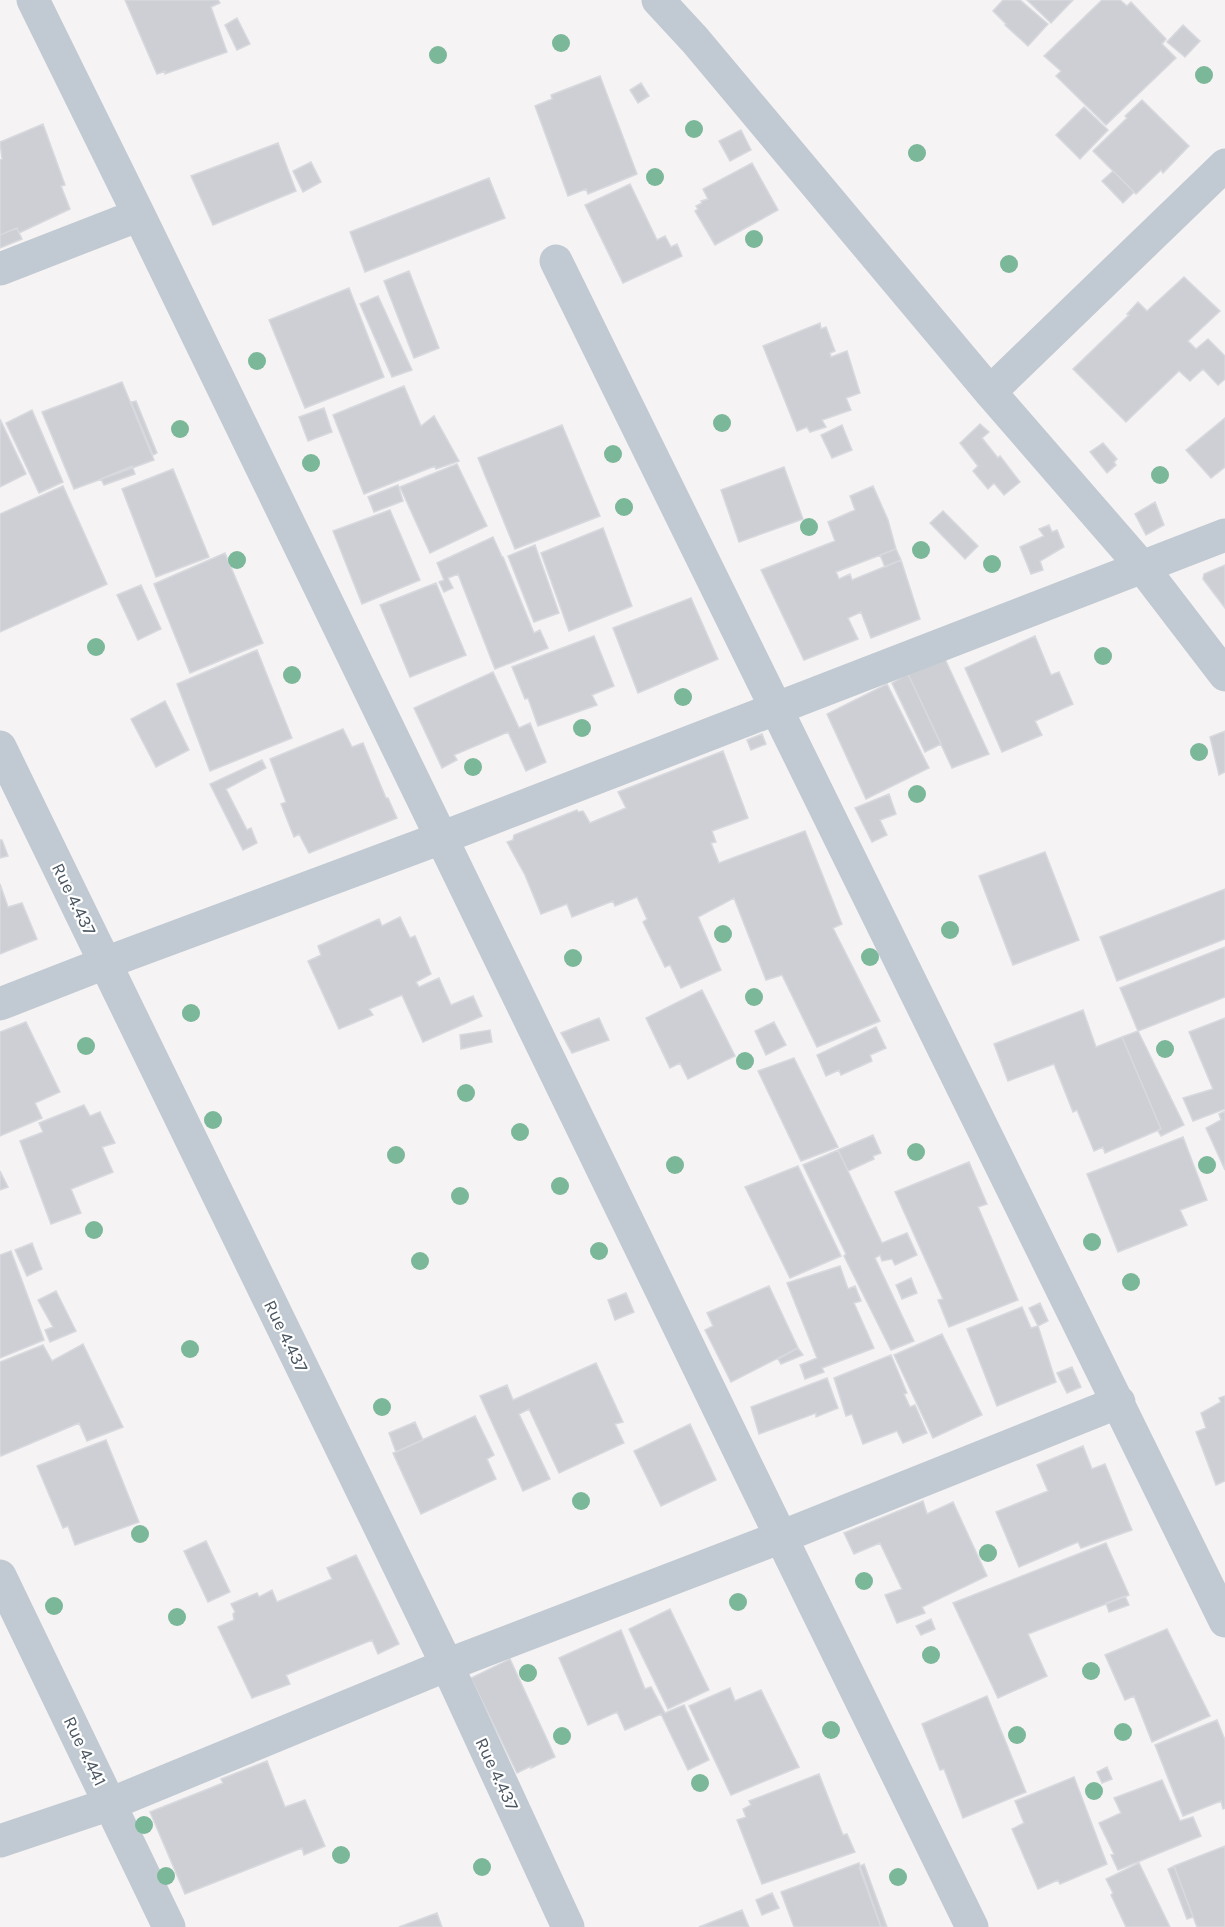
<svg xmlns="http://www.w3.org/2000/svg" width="1225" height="1927" viewBox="0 0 1225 1927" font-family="Karla,sans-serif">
<rect width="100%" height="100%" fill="#f5f3f3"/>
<path fill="#cdcfd5" stroke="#d7d9de" stroke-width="1.5" d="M125 0H218L220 3 211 7 227 52 165 74V71L157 74Z
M1003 0H1020L1048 24 1028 46 1005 25 1006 24 993 11Z
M1027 0H1073L1051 23Z
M1102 0H1120L1127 6 1131 2 1166 39 1162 44 1176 58 1106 125 1056 76 1061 71 1044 56Z
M237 18 250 44 237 50 225 25Z
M1183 25 1200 41 1185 57 1167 42Z
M600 76 637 174 588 194 586 189 568 196 535 106 552 99 551 95Z
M641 83 649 96 638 103 630 90Z
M1142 100 1189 146 1163 173 1161 170 1136 194 1093 151 1127 118 1125 116Z
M1084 107 1108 130 1080 159 1056 135Z
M43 124 65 185 61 186 70 209 19 233 17 228 0 235V160L2 159 0 142Z
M741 130 751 150 730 161 719 141Z
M278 143 296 191 213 225 191 176Z
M311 162 321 182 303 192 293 171Z
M752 163 778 210 715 245 695 211 698 209 696 206 702 203 701 201 708 199 703 189Z
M1113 171 1134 192 1123 203 1102 181Z
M489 178 505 218 365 272 350 232Z
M630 184 657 240 665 236 671 247 677 244 682 256 623 283 585 205Z
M17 228 22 239 0 248V235Z
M409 271 439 348 414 358 384 281Z
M1184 277 1220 311 1188 341 1196 349 1208 339 1225 356V379L1218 385 1203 369 1190 381 1179 371 1126 422 1073 369 1129 315 1127 314 1138 302 1147 311Z
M349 288 384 377 305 408 269 320Z
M378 296 412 370 392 377 360 304Z
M820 323 821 329 826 327 835 351 830 353 831 357 847 351 860 393 846 398 851 410 822 420 826 427 810 432 807 427 797 431 763 346Z
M122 382 154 460 74 489 42 412Z
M404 386 421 426 434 416 459 461 436 469 435 466 364 494 333 415Z
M136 401 157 453 153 455 131 402Z
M324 408 332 432 308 441 299 417Z
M32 410 63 482 39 493 6 423Z
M1225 418V467L1211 478 1186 450Z
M0 419 26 474 0 487Z
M980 424 989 432 982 438 998 458 1000 456 1020 482 1004 495 994 483 988 489 973 471 978 466 960 443Z
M562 425 600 516 515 549 478 458Z
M842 425 852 450 832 458 821 435Z
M1103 443 1117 459 1114 462 1116 465 1107 473 1090 452Z
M457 464 487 526 430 553 400 487Z
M132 466 135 474 104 485 101 479Z
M784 467 803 519 739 542 721 490Z
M173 469 209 557 156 577 122 489Z
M398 485 403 501 374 512 368 497Z
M63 486 107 584 0 632V514Z
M873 486 888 520 896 549 836 572 839 579 850 574 852 580 901 560 920 619 871 638 861 612 848 618 858 639 804 660 761 570 835 541 828 522 855 510 850 496Z
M1155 502 1164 525 1146 535 1135 514Z
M390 510 420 580 362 604 333 531Z
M943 511 978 546 965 559 930 523Z
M1049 525 1052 532 1057 530 1064 547 1040 561 1043 570 1031 574 1020 547 1044 536 1039 529Z
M603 528 632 606 569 631 541 553Z
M493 537 502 557H503L534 633 540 630 548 648 495 669 458 574 448 578 453 588 444 592 439 582 444 580 437 563Z
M535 545 559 613 534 622 508 556Z
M896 549 901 560 885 567 880 555Z
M225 553 263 643 190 673 154 584Z
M1225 565V608L1203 579 1204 574Z
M436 583 466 655 410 677 380 605Z
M141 585 161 629 138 640 117 595Z
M691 598 718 659 638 693 613 628Z
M594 636 614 686 592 695 597 705 538 726 528 698 525 699 512 667Z
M1035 636 1051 675 1059 672 1073 704 1035 721 1042 735 1002 752 965 668Z
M257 650 292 738 210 771 177 684Z
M945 659 989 754 952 768 908 674Z
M493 672 519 728 530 723 546 762 526 771 508 732 454 755 457 760 442 768 414 708Z
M908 674 941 744 925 752 892 683Z
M887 684 929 768 866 799 827 714Z
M165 701 189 750 156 767 131 719Z
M343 729 352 747 363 743 386 798H388L397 818 309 853 299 834 294 837 281 804 286 802 270 759Z
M1225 731V772L1219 775 1210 737Z
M762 734 766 744 751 750 747 740Z
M723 751 748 818 712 831 716 842 711 843 719 863 805 831 842 924 833 928 880 1021 817 1047 782 975 766 980 734 898 698 917 721 970 681 988 670 965 665 967 643 922 647 919 637 897 615 906 613 901 572 917 567 904 541 914 525 875 507 842 513 840 514 835 577 810 578 812 583 811 590 823 626 808 618 792Z
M262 760 266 768 226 789 247 830 251 828 257 843 243 850 210 784Z
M889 794 896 814 880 820 887 835 872 842 855 808Z
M0 840H2L8 856 0 858Z
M1045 852 1079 940 1013 965 979 876Z
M0 884 8 907 22 903 37 939 0 954Z
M1225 889V939L1117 981 1100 937Z
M400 917 410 938 415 936 431 974 416 982 419 987 439 978 451 1005 473 996 482 1016 423 1042 402 995 369 1009 373 1015 339 1029 308 961 321 955 318 946 379 919 382 926Z
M1225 947V997L1138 1031 1120 988Z
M702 990 735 1056 688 1079 680 1063 670 1068 646 1018Z
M1083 1010 1096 1047 1122 1037 1161 1129 1105 1153 1103 1147 1094 1151 1077 1110 1073 1112 1054 1064 1008 1081 994 1044Z
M599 1018 609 1040 572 1053 561 1033Z
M1225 1018V1109L1193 1121 1183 1098 1213 1089 1189 1032Z
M26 1022 60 1092 35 1103 42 1118 0 1136V1032Z
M774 1022 786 1045 766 1055 755 1031Z
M876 1027 886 1048 870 1055 872 1061 841 1075 839 1070 826 1076 817 1055Z
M490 1030 492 1042 461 1049 460 1035Z
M1138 1031 1184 1125 1161 1136 1158 1131 1161 1129 1122 1037Z
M794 1058 838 1147 801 1161 758 1071Z
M84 1105 90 1116 100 1112 115 1143 102 1147 113 1172 71 1189 81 1213 51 1224 20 1141 43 1132 39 1123Z
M1225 1111V1170L1206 1128 1221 1120 1219 1114Z
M873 1135 881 1153 873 1156 874 1159 848 1171 838 1150Z
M1183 1137 1207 1200 1180 1210 1187 1225 1118 1252 1087 1174Z
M838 1150 882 1243 907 1233 917 1255 895 1265 892 1259 882 1261 880 1255 875 1258 914 1341 891 1350 844 1256 846 1254 803 1165Z
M969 1162 987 1204 978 1207 1018 1300 949 1327 938 1300 943 1299 895 1192Z
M798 1166 841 1256 790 1278 745 1187Z
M0 1171 8 1187 0 1190Z
M32 1243 42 1269 27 1276 15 1250Z
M11 1251 44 1340 0 1358V1255Z
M840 1266 848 1289 855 1286 861 1301 854 1303 874 1348 822 1368 824 1372 805 1379 800 1365 817 1358 787 1283Z
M911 1278 917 1293 902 1299 896 1285Z
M769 1286 798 1348 731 1382 705 1330 713 1326 707 1313Z
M56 1291 76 1331 50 1342 45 1330 53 1327 38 1300Z
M626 1293 634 1312 615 1320 608 1300Z
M1040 1303 1048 1321 1038 1326 1029 1308Z
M1022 1307 1031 1328 1038 1326 1056 1382 997 1406 967 1329Z
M942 1334 982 1415 933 1438 894 1355Z
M83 1344 123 1427 87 1441 79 1423 1 1456 0 1453V1362L43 1345 52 1361Z
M798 1348 803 1355 781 1364 778 1359Z
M891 1355 907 1393 904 1394 910 1407 915 1405 927 1433 903 1443 897 1431 863 1444 852 1414 846 1416 834 1378Z
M596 1363 623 1422 615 1424 624 1443 559 1473 529 1409 519 1414 550 1479 523 1491 480 1396 507 1385 513 1400Z
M1072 1367 1081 1387 1067 1393 1057 1373Z
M827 1378 838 1408 816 1417V1413L759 1434 751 1407Z
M1225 1396V1481L1216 1485 1196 1432 1206 1428 1201 1413 1221 1402 1219 1398Z
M475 1416 494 1455 487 1459 496 1479 421 1514 393 1453Z
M415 1422 423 1440 396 1452 389 1433Z
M690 1424 716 1480 661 1506 634 1451Z
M106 1440 139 1522 75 1545 68 1526 63 1528 37 1466Z
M1083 1446 1092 1469 1105 1464 1132 1530 1081 1548 1078 1542 1019 1567 996 1512 1048 1491 1037 1465Z
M923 1501 927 1514 953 1502 987 1576 922 1607 925 1613 897 1623 885 1595 902 1589 880 1543 854 1554 844 1533Z
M206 1541 230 1592 208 1602 184 1551Z
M1106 1543 1129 1595 1028 1634 1047 1676 998 1698 953 1603Z
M356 1555 399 1644 378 1654 372 1640 286 1675 290 1684 252 1698 218 1627 234 1620 233 1614 235 1612 231 1604 257 1593 259 1597 272 1590 277 1602 332 1579 327 1568Z
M1125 1596 1129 1605 1109 1612 1106 1603Z
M670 1609 709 1690 668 1709 629 1629Z
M931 1619 935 1629 921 1635 916 1626Z
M1167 1629 1210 1716 1152 1742 1134 1696 1125 1700 1105 1655Z
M621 1630 645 1689 651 1687 665 1713 684 1705 709 1760 688 1770 661 1714 625 1730 617 1712 588 1725 559 1658Z
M510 1659 555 1757 531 1768V1766L517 1773 471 1678Z
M730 1688 735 1701 761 1690 799 1767 731 1795 689 1706Z
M987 1696 1026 1792 963 1818 944 1769 940 1770 922 1724Z
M1217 1720 1225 1740V1808L1223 1809 1221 1801 1183 1816 1155 1745Z
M267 1761 285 1807 305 1800 325 1846 304 1855 302 1848 185 1894 150 1812 223 1783 221 1779Z
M1107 1767 1112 1779 1102 1783 1097 1772Z
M819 1774 843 1835 847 1834 855 1852 762 1884 737 1820 746 1817 743 1809 751 1805 749 1801Z
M1074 1777 1107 1864 1060 1884 1058 1880 1038 1889 1012 1829 1024 1823 1015 1801Z
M1162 1780 1180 1821 1193 1817 1201 1836 1118 1870 1111 1855 1114 1854 1099 1823 1121 1813 1114 1798Z
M1225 1846V1927H1197L1174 1866Z
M859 1863 881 1927H794L781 1892Z
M1139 1863 1170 1927H1126L1111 1895 1113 1893 1106 1879Z
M864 1864 887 1927H881L859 1867Z
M1174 1866 1193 1917 1187 1919 1168 1869Z
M772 1893 779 1908 762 1915 756 1900Z
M742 1910 749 1927H699Z
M437 1913 442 1927H399Z"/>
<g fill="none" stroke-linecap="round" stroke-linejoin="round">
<path stroke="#c1cad2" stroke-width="33" d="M33 0 139 215 781 1537 972 1927
M658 0 695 40 990 392 1143 568 1225 675
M556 261 1225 1621
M0 269 139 215
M990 392 1225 165
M0 747 447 1665 568 1927
M0 1004 105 963 441 838 1225 535
M0 1576 169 1927
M0 1841 110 1804 447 1665 781 1537 1119 1402"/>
</g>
<g fill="#7bb799">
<circle cx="561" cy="43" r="9"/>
<circle cx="438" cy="55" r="9"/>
<circle cx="1204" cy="75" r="9"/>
<circle cx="694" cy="129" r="9"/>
<circle cx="917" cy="153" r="9"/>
<circle cx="655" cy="177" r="9"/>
<circle cx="754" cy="239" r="9"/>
<circle cx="1009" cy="264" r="9"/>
<circle cx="257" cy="361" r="9"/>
<circle cx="722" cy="423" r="9"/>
<circle cx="180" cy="429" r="9"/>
<circle cx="613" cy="454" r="9"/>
<circle cx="311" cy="463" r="9"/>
<circle cx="1160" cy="475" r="9"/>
<circle cx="624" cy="507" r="9"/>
<circle cx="809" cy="527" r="9"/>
<circle cx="921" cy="550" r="9"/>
<circle cx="237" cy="560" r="9"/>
<circle cx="992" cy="564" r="9"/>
<circle cx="96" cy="647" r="9"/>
<circle cx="1103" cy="656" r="9"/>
<circle cx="292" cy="675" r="9"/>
<circle cx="683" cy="697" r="9"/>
<circle cx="582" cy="728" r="9"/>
<circle cx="1199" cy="752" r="9"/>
<circle cx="473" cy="767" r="9"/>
<circle cx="917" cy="794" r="9"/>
<circle cx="950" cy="930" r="9"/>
<circle cx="723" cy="934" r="9"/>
<circle cx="870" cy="957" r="9"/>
<circle cx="573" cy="958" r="9"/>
<circle cx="754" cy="997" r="9"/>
<circle cx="191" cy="1013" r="9"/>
<circle cx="86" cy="1046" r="9"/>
<circle cx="1165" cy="1049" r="9"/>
<circle cx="745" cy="1061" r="9"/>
<circle cx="466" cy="1093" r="9"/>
<circle cx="213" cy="1120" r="9"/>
<circle cx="520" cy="1132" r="9"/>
<circle cx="916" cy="1152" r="9"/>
<circle cx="396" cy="1155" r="9"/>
<circle cx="675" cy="1165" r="9"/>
<circle cx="1207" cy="1165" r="9"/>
<circle cx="560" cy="1186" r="9"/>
<circle cx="460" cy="1196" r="9"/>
<circle cx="94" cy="1230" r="9"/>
<circle cx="1092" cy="1242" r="9"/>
<circle cx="599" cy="1251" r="9"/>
<circle cx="420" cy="1261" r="9"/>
<circle cx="1131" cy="1282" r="9"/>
<circle cx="190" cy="1349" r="9"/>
<circle cx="382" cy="1407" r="9"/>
<circle cx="581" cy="1501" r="9"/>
<circle cx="140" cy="1534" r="9"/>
<circle cx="988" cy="1553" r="9"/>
<circle cx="864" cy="1581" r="9"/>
<circle cx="738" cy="1602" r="9"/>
<circle cx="54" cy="1606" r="9"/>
<circle cx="177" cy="1617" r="9"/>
<circle cx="931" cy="1655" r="9"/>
<circle cx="1091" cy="1671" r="9"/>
<circle cx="528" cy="1673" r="9"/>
<circle cx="831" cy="1730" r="9"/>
<circle cx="1123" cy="1732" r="9"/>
<circle cx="1017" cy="1735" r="9"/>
<circle cx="562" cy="1736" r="9"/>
<circle cx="700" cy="1783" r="9"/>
<circle cx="1094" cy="1791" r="9"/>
<circle cx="144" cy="1825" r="9"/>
<circle cx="341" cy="1855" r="9"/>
<circle cx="482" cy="1867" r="9"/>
<circle cx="166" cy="1876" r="9"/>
<circle cx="898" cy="1877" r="9"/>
</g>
<g text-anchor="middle" stroke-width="4.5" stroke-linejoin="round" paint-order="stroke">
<g font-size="18" fill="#4a5661" stroke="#fff">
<text transform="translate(74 899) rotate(64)" y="6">Rue 4.437</text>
<text transform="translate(286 1336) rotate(64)" y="6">Rue 4.437</text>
<text transform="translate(85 1751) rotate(64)" y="6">Rue 4.441</text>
<text transform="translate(497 1774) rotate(65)" y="6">Rue 4.437</text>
</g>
</g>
</svg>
